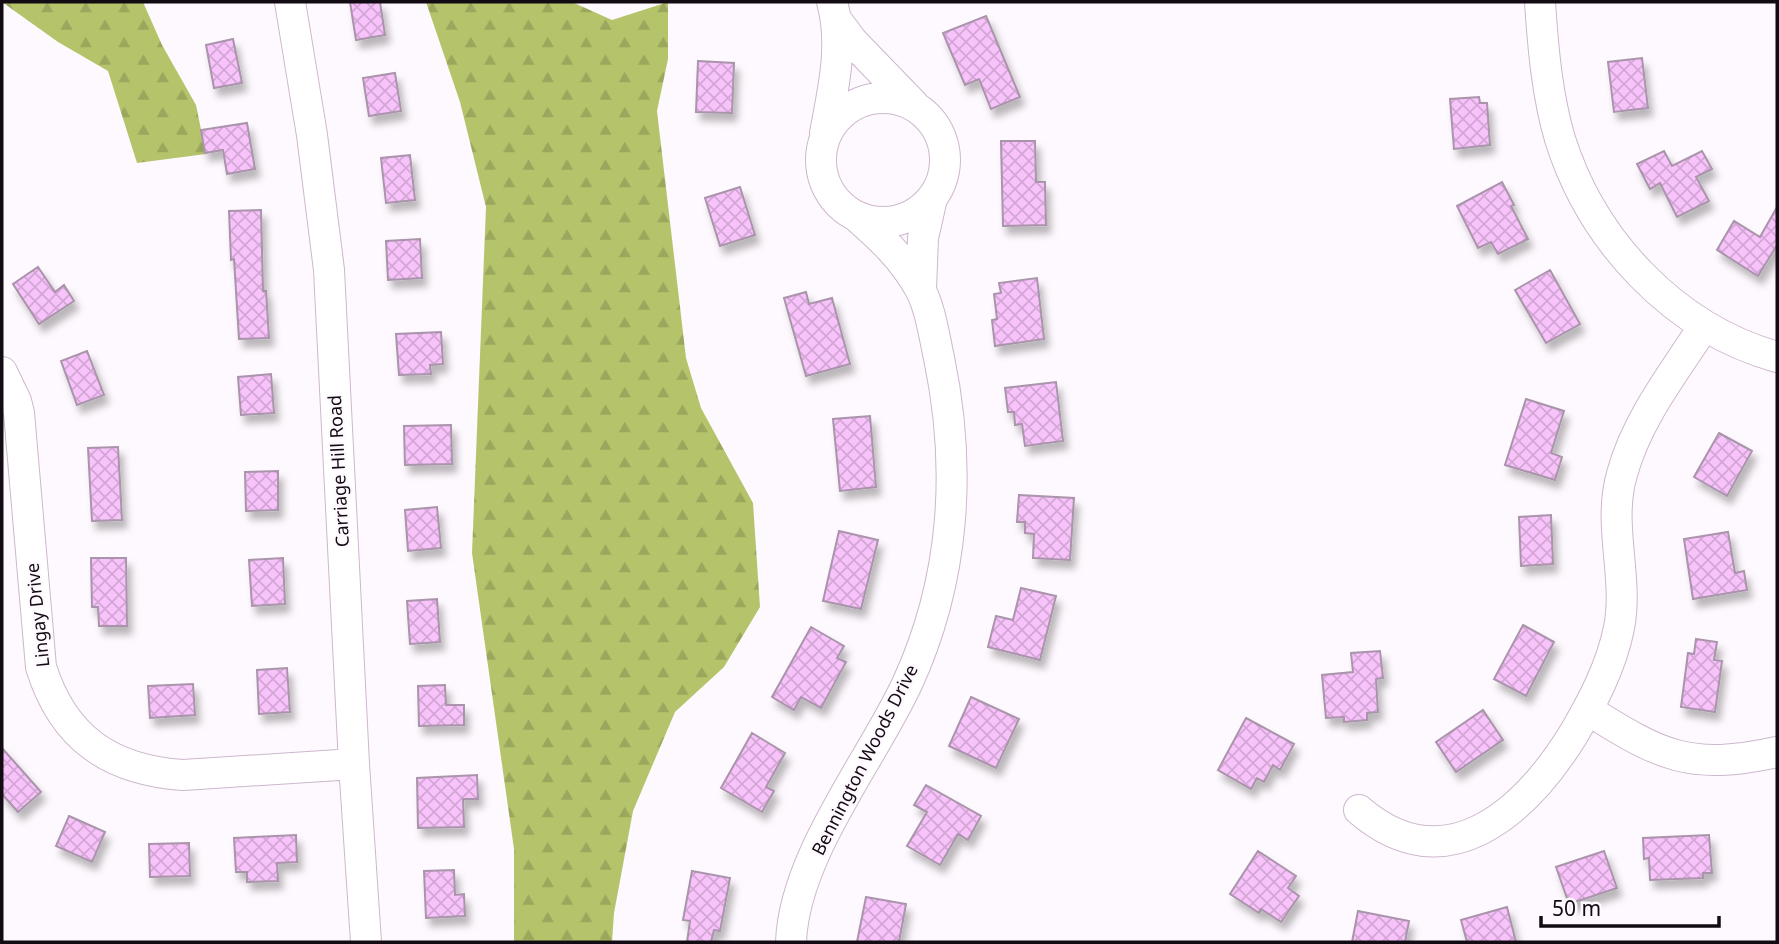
<svg xmlns="http://www.w3.org/2000/svg" width="1779" height="944" viewBox="0 0 1779 944" font-family="'Noto Sans',sans-serif">
<defs>
<pattern id="forest-firs" width="22" height="20" patternUnits="userSpaceOnUse" patternTransform="scale(1.75)"><rect width="22" height="20" fill="#b5c46b"/><path d="M5 1l3.5 6h-7zM16 11l3.5 6h-7z" fill="#9ba75c"/></pattern>
<pattern id="building-cross-hatch" width="8" height="8" patternUnits="userSpaceOnUse" patternTransform="scale(1.75)"><rect width="8" height="8" fill="#f7c3fa"/><path d="M0 0l8 8M0 8l8-8" fill="none" stroke="#d3a6d5"/></pattern>
<filter id="shadow"><feDropShadow dx="4.5" dy="8" stdDeviation="3.5" flood-color="#0004"/></filter>
</defs>
<rect width="100%" height="100%" fill="#fef9fe"/>
<path fill="url(#forest-firs)" d="M2 2H143L162 45 196 105 206 154 137 163 108 71 58 42Z
M426 2H572L612 20 668 2V59L657 111 686 358 701 408 753 503 760 607 724 667 675 712 633 811 614 913 612 942H514V849L472 553 486 207 460 102Z"/>
<path fill="url(#building-cross-hatch)" stroke="#aa94ab" stroke-width="2" filter="url(#shadow)" d="M350 2H380L385 35 356 40Z
M986 16 1020 97 991 109 979 79 965 85 943 33Z
M233 39 242 83 214 88 206 45Z
M1642 58 1648 108 1614 112 1608 62Z
M698 61 734 63 732 113 696 112Z
M395 73 401 111 369 116 363 78Z
M1479 97 1480 103H1487L1490 145 1454 149 1450 99Z
M247 123 255 169 227 174 223 150 205 153 201 130Z
M1001 141H1035L1036 182H1045L1046 225 1003 226Z
M1664 151 1672 166 1702 151 1712 169 1696 177 1709 201 1677 217 1660 183 1650 189 1637 164Z
M410 155 415 200 386 203 381 158Z
M1502 182 1514 205 1511 206 1528 239 1498 254 1491 242 1478 248 1457 206Z
M740 187 755 235 720 246 705 198Z
M1777 207V245L1758 276 1717 250 1734 221 1760 237Z
M261 210 263 291H266L269 338 239 339 234 259 231 260 229 211Z
M420 239 422 278 388 280 386 241Z
M38 267 55 292 64 285 74 301 39 324 13 284Z
M1550 270 1580 324 1546 343 1515 290Z
M1037 278 1044 339 995 346 992 320 997 319 994 294 1001 293 999 283Z
M806 292 809 304 832 298 850 364 806 376 784 298Z
M441 332 443 364 430 365 431 374 399 375 396 334Z
M87 351 104 395 77 405 61 361Z
M271 374 274 413 241 415 238 377Z
M1056 382 1063 441 1025 446 1022 424 1015 425 1014 412H1008L1005 388Z
M1526 399 1564 411 1551 453 1562 457 1555 480 1505 465Z
M870 416 876 487 840 491 833 419Z
M451 425 452 464 405 465 404 426Z
M1719 433 1752 451 1727 496 1694 477Z
M118 447 122 520 92 521 88 448Z
M278 471V510L246 511 245 472Z
M1019 495 1074 498 1070 560 1033 558 1034 534 1025 533V522H1017Z
M437 507 441 548 408 551 405 510Z
M1551 515 1553 564 1521 566 1519 517Z
M839 531 878 540 861 609 823 601Z
M1728 532 1735 573 1744 571 1747 590 1693 599 1684 539Z
M91 558H126L127 626H99L98 607H92Z
M283 558 285 604 252 606 249 560Z
M1021 588 1056 596 1040 660 988 647 996 616 1013 620Z
M437 599 440 642 410 644 407 601Z
M1523 625 1554 642 1526 696 1494 679Z
M811 627 844 646 837 658 846 662 821 708 801 697 794 710 772 697Z
M1696 639 1717 642 1714 660 1722 661 1715 712 1681 707 1688 653 1694 654Z
M1380 651 1383 678 1376 679 1378 712 1367 713V720L1344 722V717L1326 718 1322 675 1353 672 1351 653Z
M287 668 290 712 259 714 257 670Z
M193 684 195 715 150 718 148 686Z
M445 685 446 705H464V725L419 726 418 686Z
M971 697 1019 719 996 768 949 746Z
M1483 710 1503 740 1456 772 1436 742Z
M1246 718 1294 744 1280 770 1273 765 1264 782 1257 778 1251 789 1218 770Z
M752 733 785 753 766 787 774 791 762 812 721 788Z
M2 748 41 792 18 812 2 794Z
M477 775 478 799H463L464 827 418 828 417 778Z
M926 785 981 816 968 840 958 834 940 865 907 846 927 812 914 805Z
M69 816 105 832 92 862 56 846Z
M296 835 297 862 277 863 278 881 247 882V872H236L234 838Z
M1709 835 1712 873H1703V878L1650 880 1649 858 1644 859 1643 838Z
M189 843 190 876 150 877 149 844Z
M1258 851 1296 876 1288 888 1299 896 1281 922 1261 909 1259 913 1230 894Z
M1604 851 1617 888 1569 904 1556 867Z
M454 870 455 895 464 894 465 916 426 918 424 871Z
M692 871 730 878 720 931 714 930 711 942H687L690 921 683 920Z
M866 897 906 904 899 942H857Z
M1507 907 1516 942H1467L1461 920Z
M1358 911 1409 921 1405 942H1352Z"/>
<g fill="none" stroke-linecap="round" stroke-linejoin="round">
<g stroke="#cdb7ce" stroke-width="32">
<path id="minor" d="M290 2 312 135 329 270 354 764 366 942
M1540 2C1543 47 1547 95 1560 139 1592 241 1674 328 1777 357
M838 22 853 42 913 104
M821 160a62 62 0 1 1 124 0a62 62 0 1 1-124 0Z
M825 133C833 90 844 45 832 2
M921 289 923 238 932 198
M2 372 16 401 19 413 41 667C63 738 110 770 183 775L354 764
M1588 710C1661 756 1690 771 1777 752
M1359 810C1446 885 1525 812 1573 735 1593 701 1611 667 1619 628 1629 577 1607 525 1622 474 1637 419 1673 374 1704 326
M791 942C794 856 871 761 907 684 955 580 962 468 939 358 934 335 930 306 919 287 902 257 881 238 856 216"/>
</g>
<use href="#minor" stroke="#fff" stroke-width="30"/>
</g>
<g text-anchor="middle" stroke-width="5" stroke-linejoin="round" paint-order="stroke">
<g font-size="18" fill="#130b13" stroke="#fef9fe">
<text transform="translate(339 471) rotate(-93)" y="6">Carriage Hill Road</text>
<text transform="translate(38 615) rotate(-96)" y="6">Lingay Drive</text>
<text transform="translate(865 760) rotate(-63)" y="6">Bennington Woods Drive</text>
</g>
</g>
<rect width="1779" height="944" fill="none" stroke="#130b13" stroke-width="7"/>
<path d="M1541 916v10h178v-10" fill="none" stroke="#130b13" stroke-width="3.5"/>
<text x="1552" y="916" font-size="21" fill="#130b13" stroke="#fef9fe" stroke-width="5" paint-order="stroke">50 m</text>
</svg>
